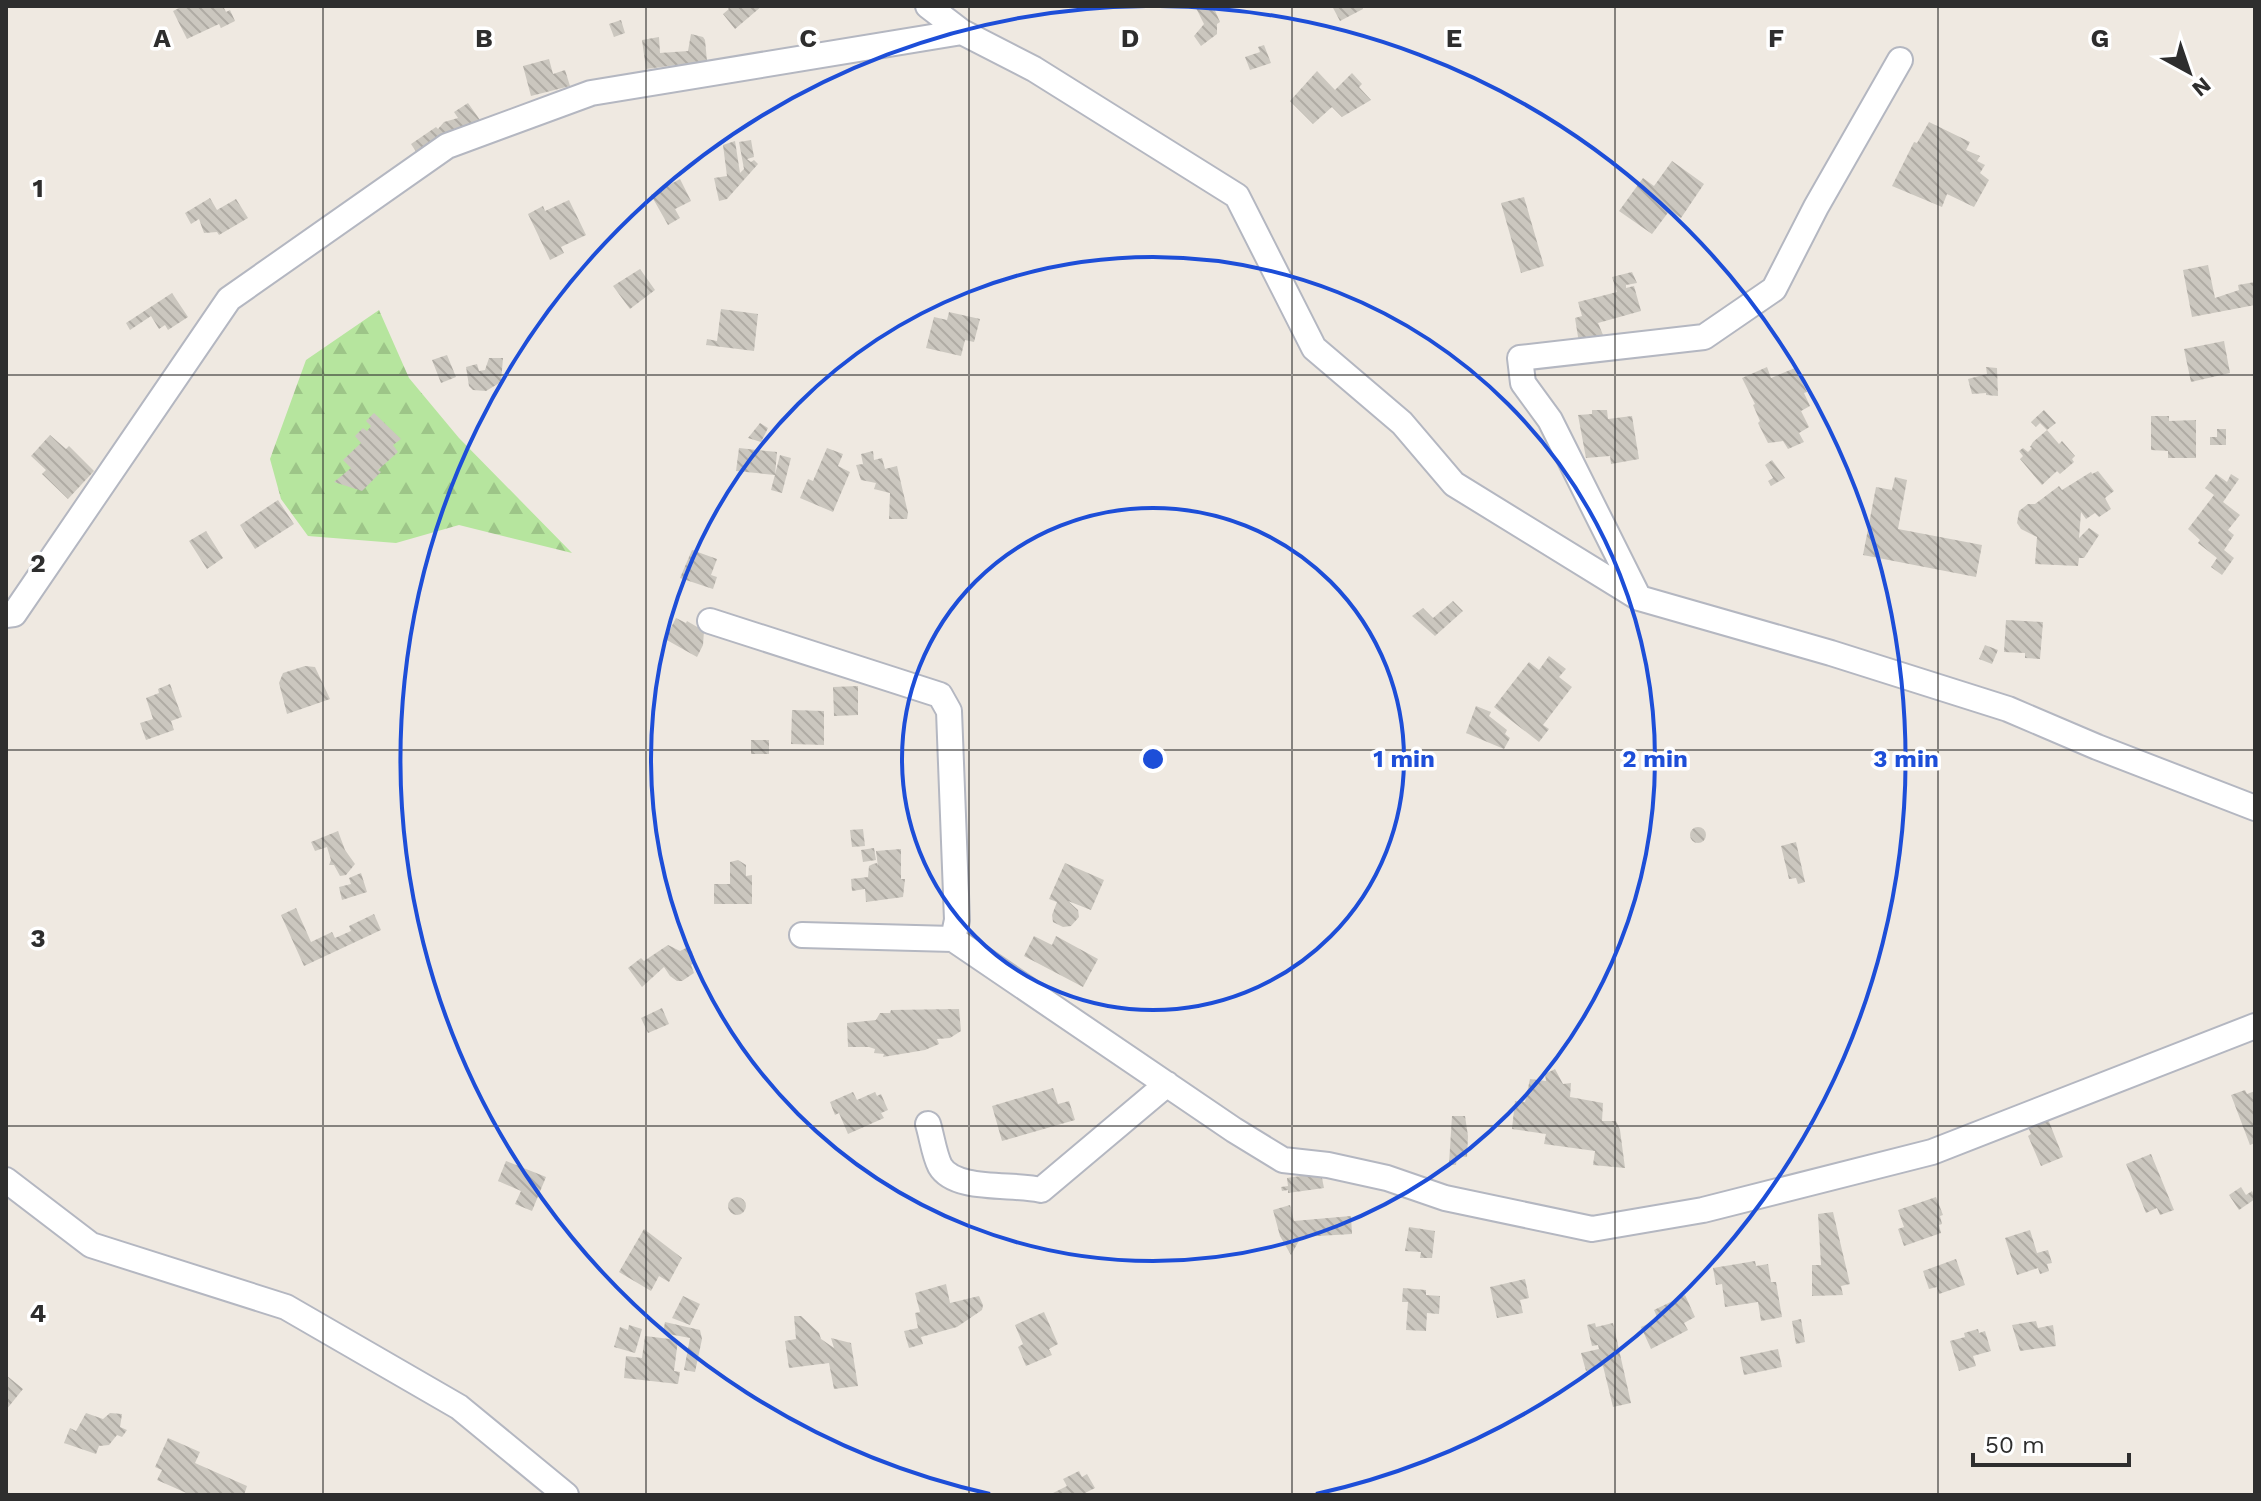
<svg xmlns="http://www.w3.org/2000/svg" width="2261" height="1501" viewBox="0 0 2261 1501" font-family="'Work Sans',sans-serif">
<defs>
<pattern id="forest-firs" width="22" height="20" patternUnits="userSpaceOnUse" patternTransform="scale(2)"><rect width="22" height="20" fill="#b6e59e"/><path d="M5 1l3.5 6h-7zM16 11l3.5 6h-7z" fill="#9dc588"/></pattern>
<pattern id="building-back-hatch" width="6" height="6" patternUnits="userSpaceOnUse" patternTransform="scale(2)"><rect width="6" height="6" fill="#cbc7bf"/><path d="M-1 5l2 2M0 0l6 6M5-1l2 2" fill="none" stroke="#afaba4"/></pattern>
</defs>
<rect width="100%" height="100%" fill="#efe9e1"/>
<path fill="url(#forest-firs)" d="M379 310 409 378 459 438 572 553 459 525 396 543 308 536 281 499 270 459 306 360Z"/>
<path fill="url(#building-back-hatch)" d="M183 6H223L226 12 230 10 235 21 221 28 219 24 187 39 173 11Z
M726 6H762L735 29 723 14 729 9Z
M1195 6H1213L1220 22 1217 24V34L1201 46 1194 36 1204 24Z
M1332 6H1362L1363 9 1340 21Z
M621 20 625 33 614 37 609 24Z
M691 34 703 37 705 40 707 61 646 69 642 40 659 37 660 53 688 51Z
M1264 45 1271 63 1250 70 1245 57 1260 52 1258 47Z
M549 59 553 74 565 70 570 86 531 96 523 66Z
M1317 71 1335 90 1352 73 1362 84 1359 87 1371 100 1342 117 1332 107 1313 124 1290 101Z
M468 103 480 120 421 159 411 144 436 127 438 129 444 122 458 118 454 112Z
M1929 122 1970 142 1966 150 1980 156 1977 161 1985 165 1980 173 1989 180 1974 207 1947 194 1942 207 1892 186 1914 142 1917 143Z
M751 140 754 157 747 159 751 162 754 160 758 164 727 199 719 201 714 178 727 176 723 145 735 141 740 173 744 169 739 142Z
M1672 161 1704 184 1681 218 1670 210 1652 234 1619 211 1643 178 1654 186Z
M680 179 691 201 675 209 680 218 668 225 651 195Z
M1524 197 1544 266 1521 273 1501 203Z
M210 198 217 210 236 199 248 218 219 235 217 232 204 233 199 219 191 224 185 213Z
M569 200 586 235 561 247 564 253 550 260 528 214 543 206 545 211Z
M2208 265 2215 298 2239 290 2238 285 2255 282V305L2192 317 2183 270Z
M640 269 655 290 630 309 613 286Z
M1632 272 1637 283 1626 285V288L1634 286 1641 311 1598 323 1606 342 1579 343 1575 318 1582 316 1578 302 1617 292 1612 277Z
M172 293 188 317 168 330 165 325 159 329 151 316 130 330 126 323Z
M721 309 758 314 754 351 706 345 707 339 717 341Z
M949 312 980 319 974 342 965 340 961 356 926 348 934 317 947 320Z
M2224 341 2230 373 2191 382 2184 349Z
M447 355 456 377 441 383 432 360Z
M489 358H503L501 382 486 391 473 390 469 386 466 367 477 364 479 371 485 370Z
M1767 367 1771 378 1795 368 1807 392 1804 393 1810 406 1801 411 1809 427 1799 433 1804 442 1788 449 1783 441 1768 443 1758 423 1760 421 1753 405 1755 404 1742 378Z
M1986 367 1997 368 1998 396 1986 395V393L1972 394 1968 379 1987 374Z
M1592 410H1607L1608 419 1632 416 1639 459 1611 464 1610 456 1586 458 1578 415 1592 414Z
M2044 410 2056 423 2047 430 2040 423 2036 427 2031 422Z
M374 413 401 439 393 445 398 452 378 470 381 472 362 491 334 482 351 468 343 460 361 443 355 436 363 428 367 431 371 426 366 421Z
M2151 416H2169V421L2196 420V458H2168V451L2151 450Z
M760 423 768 428 761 442 748 438Z
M2217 429H2226V445H2210V437H2217Z
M2047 430 2059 444 2062 441 2075 456 2072 459 2074 462 2060 474 2057 471 2042 485 2020 459 2023 456 2019 451 2023 448 2028 452 2032 448 2030 447 2033 442Z
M50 435 66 449 69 446 94 471 68 499 42 474 46 470 31 456Z
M739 448 777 452 775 475 736 471Z
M827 448 843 454 838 466 850 472 833 512 800 498 808 479 813 481Z
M873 451 874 460 882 458 885 469 897 466 908 513 907 519H889L890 493 874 489 876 483 861 480 856 465 863 464 861 454Z
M780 455 791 458 782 493 771 490Z
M1772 460 1785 478 1771 486 1768 481 1773 478 1765 465Z
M2098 471 2114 491 2105 498 2111 509 2099 517 2095 513 2086 519 2081 512 2079 538 2089 528 2099 535 2084 558H2079L2078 566 2035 564 2037 537 2021 529 2017 523 2019 511 2028 504H2035L2059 486 2062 490 2091 472 2092 474Z
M2216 474 2227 482 2231 474 2239 479 2223 502 2240 515 2228 530 2234 535 2224 550 2234 558 2222 575 2211 567 2217 558 2198 543 2200 540 2188 529 2214 495 2205 488Z
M1895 477 1907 480 1898 529 1982 545 1976 577 1863 555 1876 487 1892 490Z
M278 500 294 524 255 549 240 525Z
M206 531 223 558 207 569 189 541Z
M692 550 717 559 711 575 717 577 713 589 680 578Z
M1453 601 1463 611 1435 636 1412 616 1423 608 1433 618Z
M676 618 686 623 687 621 704 631 703 645 697 657 665 639Z
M2006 620 2043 622 2040 659 2025 658V653L2004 652Z
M1985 645 1998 650 1992 664 1979 659Z
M1549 656 1566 669 1559 677 1572 687 1543 725 1549 729 1539 742 1494 707 1529 662 1539 670Z
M305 666 315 667 330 699 287 714 279 683 283 673Z
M170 684 182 717 171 721 174 730 146 740 140 723 153 719 146 698 159 693 158 689Z
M858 686V715L834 716 833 687Z
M1476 706 1491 712 1489 716 1507 730 1505 734 1510 738 1504 749 1466 733Z
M792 710 824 711V745L791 744Z
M751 740H769V754H751Z
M1690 835a8 8 0 1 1 16 0a8 8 0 1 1-16 0Z
M863 829 865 846 852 847 850 830Z
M338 831 345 850 355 864 346 875 340 876 334 865H329L331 860 327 847 315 851 311 842Z
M1796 842 1805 882 1798 884 1796 878 1789 879 1781 846Z
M874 848 876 860 863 862 861 850Z
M901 849V879H905L903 897 866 902 865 889 852 891 851 879 868 877 869 866 873 864 877 863 878 867 876 851Z
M738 860 746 865V876L752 875V904H714V884H730V862Z
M1065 863 1104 880 1091 910 1068 901 1078 910 1079 917 1071 926 1063 927 1053 922 1052 915 1057 902 1049 899Z
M361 873 367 892 342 900 339 887 351 884 349 878Z
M296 908 311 942 332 932 335 938 351 931 349 926 374 914 381 930 304 966 281 915Z
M1034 936 1052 945 1056 936 1098 959 1083 987 1024 956Z
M668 945 680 951 686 948 692 951 695 962 691 965 694 973 682 981H677L670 976 664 967 642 987 628 968 641 958 644 961Z
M662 1008 669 1024 648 1033 641 1018Z
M959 1009 961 1031 950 1038 937 1039 939 1044 925 1050 883 1057 884 1054 874 1053 875 1049 869 1047H848L847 1023 876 1020 880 1013H890L891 1010Z
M1555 1069 1563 1084 1571 1083 1570 1097 1603 1103 1602 1121H1616L1620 1130 1625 1168 1593 1165 1595 1151 1544 1144 1546 1134 1512 1129 1515 1101 1525 1102 1530 1079 1546 1081 1545 1074Z
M1053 1088 1058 1104 1069 1101 1075 1120 1002 1141 992 1106Z
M2245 1090 2247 1094 2255 1091V1143L2250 1145 2231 1095Z
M853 1092 857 1100 875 1092 877 1096 881 1094 888 1110 881 1113 884 1118 848 1134 839 1113 835 1115 830 1102Z
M1452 1116H1465L1468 1136 1467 1157 1457 1156 1456 1165 1449 1164Z
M2048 1119 2063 1157 2041 1166 2028 1136 2031 1134 2028 1127Z
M2151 1154 2174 1210 2160 1215 2157 1208 2146 1213 2126 1164Z
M506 1161 546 1177 532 1211 515 1204 521 1191 498 1181Z
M1321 1173 1324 1188 1288 1193V1190L1282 1191 1281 1187 1288 1186 1287 1178Z
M2241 1187 2246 1195 2252 1191 2255 1199 2239 1210 2229 1195Z
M728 1206a9 9 0 1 1 18 0a9 9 0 1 1-18 0Z
M1936 1197 1943 1215 1940 1216 1942 1224 1939 1225 1941 1233 1904 1246 1898 1229 1904 1227 1898 1210Z
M1290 1205 1294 1221 1351 1216 1352 1234 1301 1237 1291 1255 1280 1236 1273 1210Z
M1833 1212 1850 1284 1841 1286 1843 1295 1812 1296V1265H1821L1818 1214Z
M1409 1227 1435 1231 1432 1258H1420L1421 1252 1405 1251Z
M644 1229 682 1258 669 1282 659 1276 651 1291 619 1272Z
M2030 1230 2037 1253 2048 1250 2052 1263 2047 1264 2049 1271 2040 1274 2038 1268 2017 1275 2005 1238Z
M1956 1259 1965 1285 1939 1294 1937 1287 1929 1289 1923 1271Z
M1755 1261 1756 1266 1768 1264 1771 1282H1776L1782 1317 1761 1321 1758 1302 1725 1307 1722 1284 1716 1285 1713 1268Z
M1525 1279 1529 1298 1520 1300 1523 1313 1497 1318 1490 1287Z
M946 1284 950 1303 979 1296 983 1305 982 1310 957 1327 921 1337 923 1344 909 1348 904 1331 918 1328 915 1313 920 1312 915 1293Z
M1403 1288 1426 1290V1295L1440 1296 1439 1314 1427 1313 1426 1331 1406 1330 1408 1302H1402Z
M1685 1295 1695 1317 1684 1323 1688 1330 1651 1349 1641 1327 1658 1319 1654 1310Z
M683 1296 700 1304 690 1325 672 1318Z
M1044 1312 1058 1344 1049 1349 1052 1355 1026 1366 1018 1347 1023 1344 1015 1325Z
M794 1316H801L819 1333 821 1339 834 1348 831 1338 851 1343 858 1386 834 1389 829 1363 789 1368 785 1341 796 1339Z
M1801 1319 1805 1342 1796 1344 1792 1321Z
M2036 1321 2038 1328 2053 1325 2056 1346 2020 1351 2012 1325Z
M665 1322 700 1330 702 1339 695 1372 684 1370 690 1338 663 1333Z
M1595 1323 1596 1327 1613 1323 1631 1403 1613 1407 1603 1366 1586 1371 1581 1353 1599 1349 1598 1345 1592 1346 1587 1325Z
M629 1325 642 1329 635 1353 614 1347 620 1327 628 1330Z
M1978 1329 1979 1333 1985 1331 1991 1351 1973 1356 1976 1366 1959 1371 1950 1341 1965 1337 1964 1333Z
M645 1336 678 1340 674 1371 680 1372 678 1384 624 1378 626 1356 642 1358Z
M1778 1349 1782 1367 1744 1375 1740 1357Z
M6 1375 23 1389 6 1410Z
M86 1413 103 1419 110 1413 122 1414 120 1427 127 1430 122 1437 117 1435 109 1445 99 1446 96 1454 64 1443 70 1428 76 1431Z
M168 1438 200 1452 195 1463 247 1486 244 1495H191L157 1480 162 1470 155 1467Z
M1079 1471 1082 1477 1087 1474 1095 1488 1081 1495H1049L1067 1486 1063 1479Z"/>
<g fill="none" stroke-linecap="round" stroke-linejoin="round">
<g stroke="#b4b7c1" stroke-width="28">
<path id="minor" d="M928 6 962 32 1034 69 1237 196 1314 348 1402 423 1454 484 1639 598 1831 653 2008 709 2097 747 2255 808
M1639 598 1550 420 1523 383 1520 358 1704 337 1774 289 1816 207 1900 60
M6 615 14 614 229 299 447 146 591 93 962 32
M710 621 940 695 949 711 957 920 953 939 1234 1130 1283 1160 1328 1165 1387 1178 1445 1198 1592 1229 1703 1210 1932 1152 2255 1026
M802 935 953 939
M928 1124C932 1137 934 1154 940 1166 955 1192 1014 1183 1041 1190L1167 1084
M6 1180 91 1245 286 1307 459 1407 566 1495"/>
</g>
<use href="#minor" stroke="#fff" stroke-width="24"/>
</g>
<path fill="none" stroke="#2e2e2e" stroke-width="2" stroke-opacity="0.55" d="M323 6V1495M646 6V1495M969 6V1495M1292 6V1495M1615 6V1495M1938 6V1495M6 375H2255M6 750H2255M6 1126H2255"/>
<g fill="none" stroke="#1d4ed8" stroke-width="4">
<circle cx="1153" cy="759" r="251"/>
<circle cx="1153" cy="759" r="502"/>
<path d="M990 1494A753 753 0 0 1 1146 6M1160 6A753 753 0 0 1 1316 1494"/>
</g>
<g font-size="26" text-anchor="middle" font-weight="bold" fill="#2e2e2e" stroke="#fff" stroke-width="7" stroke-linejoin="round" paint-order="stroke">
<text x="162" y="47">A</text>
<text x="484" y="47">B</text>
<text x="808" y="47">C</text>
<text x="1130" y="47">D</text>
<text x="1454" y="47">E</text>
<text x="1776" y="47">F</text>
<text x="2100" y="47">G</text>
<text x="38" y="197">1</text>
<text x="38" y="572">2</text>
<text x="38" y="947">3</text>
<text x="38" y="1322">4</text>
</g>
<circle cx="1153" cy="759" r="12" fill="#1d4ed8" stroke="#fff" stroke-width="4"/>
<g font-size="24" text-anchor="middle" font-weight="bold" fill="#1d4ed8" stroke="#fff" stroke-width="7" stroke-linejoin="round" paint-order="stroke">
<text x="1404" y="767">1 min</text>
<text x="1655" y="767">2 min</text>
<text x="1906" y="767">3 min</text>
</g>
<rect width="2261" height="1501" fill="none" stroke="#2e2e2e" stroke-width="16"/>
<g transform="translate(2189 72) rotate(140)" stroke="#ffffff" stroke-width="6" paint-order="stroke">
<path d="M0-6L14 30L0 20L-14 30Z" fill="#2e2e2e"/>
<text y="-12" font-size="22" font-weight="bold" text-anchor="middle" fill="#2e2e2e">N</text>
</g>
<path d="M1973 1453v12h156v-12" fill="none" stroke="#2e2e2e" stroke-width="4"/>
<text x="1985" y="1453" font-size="24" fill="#2e2e2e" stroke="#ffffff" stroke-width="6" paint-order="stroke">50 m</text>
</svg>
